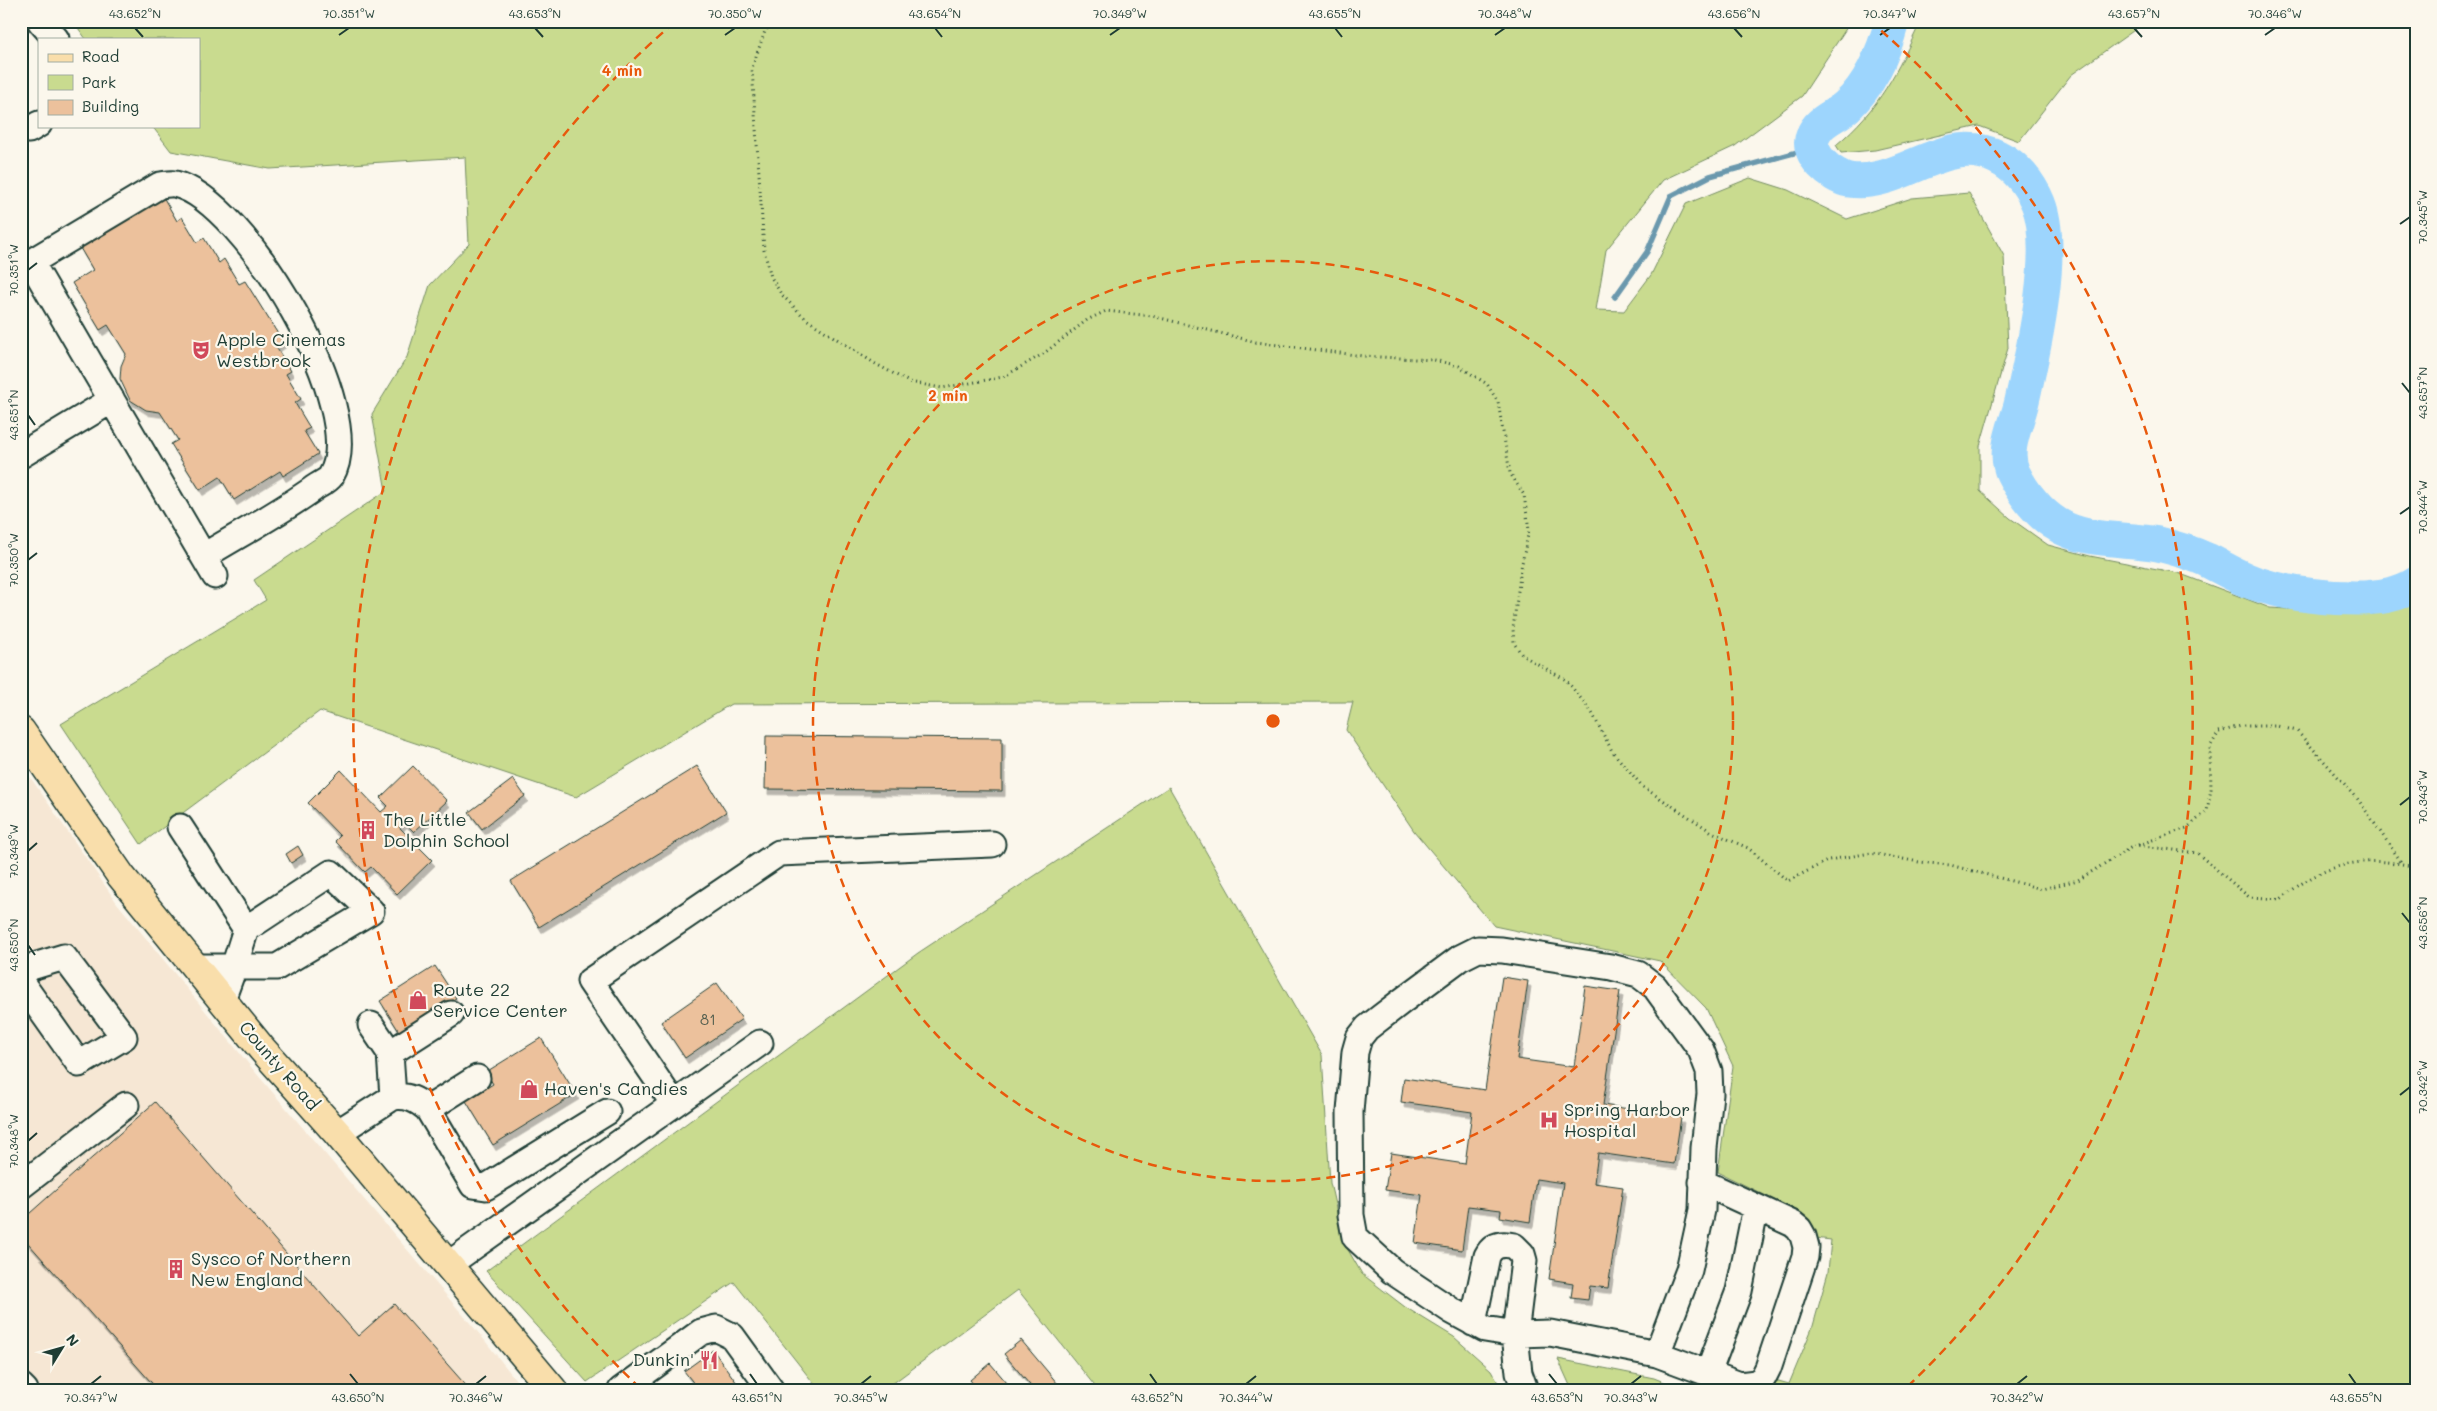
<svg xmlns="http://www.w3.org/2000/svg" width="2437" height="1411" viewBox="0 0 2437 1411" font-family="Mali,sans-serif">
<defs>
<filter id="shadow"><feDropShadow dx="3" dy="5.5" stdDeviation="0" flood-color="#0004"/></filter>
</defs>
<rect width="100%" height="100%" fill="#fbf7ec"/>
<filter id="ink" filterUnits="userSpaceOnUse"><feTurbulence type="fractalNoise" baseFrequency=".02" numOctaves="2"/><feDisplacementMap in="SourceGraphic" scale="10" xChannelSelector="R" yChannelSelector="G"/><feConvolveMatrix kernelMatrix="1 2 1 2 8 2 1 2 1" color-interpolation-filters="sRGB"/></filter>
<g filter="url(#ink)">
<path fill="#f6e7d4" d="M21 764 117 903 256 1073 482 1337 524 1390H21Z"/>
<path fill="#c9db8f" stroke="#748c62" d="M73 21H1851L1802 96 1735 146 1663 180 1606 250 1596 310 1624 311 1651 275 1686 204 1750 178 1788 190 1847 219 1912 198 1969 193 2004 256 2008 348 1980 446V491L2010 518 2048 545 2090 556 2178 573 2270 608 2373 614 2416 604V1390H1765L1775 1380 1789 1384 1813 1326 1828 1272 1831 1240 1815 1238 1813 1225 1803 1214 1718 1172 1733 1066 1706 1008 1660 961 1494 926 1414 831 1346 730 1353 702 731 704 576 797 320 711 141 844 61 724 266 600 254 580 386 491 372 414 407 357 430 285 469 244 465 157 270 169 171 151 152 126H199V39H86Z
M1921 21H2147L2071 75 2019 141 1979 126 1875 150 1841 153 1836 145C1880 108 1897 72 1921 21Z
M1169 787 1322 1055 1330 1183 1344 1243 1362 1274 1405 1307 1454 1337 1491 1370 1502 1390H1098L1018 1290 884 1390H819L734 1282 587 1382 486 1271 918 953Z
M1558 1359 1654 1378 1684 1390H1572Z"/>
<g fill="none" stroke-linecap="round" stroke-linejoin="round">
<path stroke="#6b98ad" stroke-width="5.5" d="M1615 297 1647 252 1671 196 1710 176 1812 148"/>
<path stroke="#9dd5fd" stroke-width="35" d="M1892 21C1884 52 1871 84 1847 106 1835 117 1819 120 1813 136 1805 154 1832 177 1849 180 1901 188 1945 131 1997 157 2016 166 2030 184 2038 203 2057 249 2033 352 2022 401 2017 424 2002 450 2013 473 2022 492 2040 515 2058 525 2084 542 2128 538 2158 544 2175 548 2192 553 2207 560 2223 568 2237 577 2254 583 2287 594 2320 598 2355 598 2376 598 2398 596 2416 584"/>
</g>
<path fill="#ecc19c" stroke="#1f3d34" filter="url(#shadow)" d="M162 195 177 221 182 217 197 242 204 238 219 263 224 259 239 284 245 281 283 342 276 347 291 371 286 374 301 399 295 403 310 428 304 431 318 454 283 476 280 471 234 500 220 477 200 490 171 444 178 440 160 412 146 410 130 400 120 379 121 366 126 354 108 325 100 330 72 283 93 270 80 248 128 220 126 217Z
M766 736 1002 738V791L765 789Z
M413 766 447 801 414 832 404 822 399 827 432 860 397 894 371 867 365 872 335 841 340 836 308 803 341 770 381 812 388 806 380 798Z
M697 766 726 812 539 927 511 881Z
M513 779 525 796 482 829 469 812Z
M298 846 303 855 291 863 286 854Z
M435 966 456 998 400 1033 380 1001Z
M1502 977 1528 981 1517 1059 1574 1067 1585 986 1620 991 1603 1105 1681 1117 1674 1164 1598 1153 1594 1183 1623 1187 1608 1288 1590 1286 1588 1300 1571 1298 1573 1283 1549 1279 1563 1183 1536 1179 1530 1222 1500 1217 1501 1210 1468 1206 1462 1250 1415 1243 1422 1195 1385 1190 1391 1153 1465 1164 1472 1112 1401 1102 1404 1078 1485 1090Z
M717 983 742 1019 685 1058 661 1022Z
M541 1038 576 1094 493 1145 466 1101 493 1084 486 1072Z
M155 1102 358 1336 394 1304 470 1390H158L21 1235V1221Z
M1021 1340 1063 1390H1034L1004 1354Z
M713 1350 742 1390H699L684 1371Z
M990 1363 1013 1390H978L970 1380Z"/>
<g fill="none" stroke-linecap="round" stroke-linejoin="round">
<g stroke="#1f3d34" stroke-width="29">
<path id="minor" d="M40 21 56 39
M21 130H29L39 124
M21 455 112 400
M204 556C240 534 278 514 313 489 318 485 328 481 331 476 370 411 245 200 175 184 170 183 164 185 160 185L31 262C92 367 154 472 215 576
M180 827 246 929
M195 967H234L246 929 331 873 371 911 277 967H234L222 1000
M21 970 64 957 124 1037 79 1064 21 982
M371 1025 390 1053
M393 1097 390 1053 451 1014
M674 1104 590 981 779 853 992 844
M428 1109 477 1078
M337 1133 393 1097C408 1095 417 1100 428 1109L473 1185 486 1187 607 1112
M21 1186 126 1105
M449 1264 760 1043
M1473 1323 1487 1256C1493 1244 1502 1243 1514 1246L1522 1254 1524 1261 1515 1334 1519 1373 1525 1390
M1657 1354 1689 1270 1702 1210 1704 1148 1710 1094 1709 1071 1701 1050 1655 987 1638 974 1611 967 1502 950 1478 949 1460 958 1402 1001 1367 1028 1359 1038 1355 1052 1350 1112 1351 1215 1355 1237 1392 1271 1452 1311 1485 1329 1515 1334 1550 1333 1657 1354 1740 1385 1756 1383 1763 1378 1768 1368 1805 1257 1806 1247 1803 1236 1799 1229 1793 1224 1702 1182
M1708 1373 1739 1291 1756 1207
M21 1386 25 1390
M621 1390 701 1332 716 1328 732 1336 771 1390"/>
</g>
<g stroke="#1f3d34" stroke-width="31">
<path id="major" d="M21 731 121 876 262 1049 337 1133 553 1390"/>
</g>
<path stroke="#1f3d34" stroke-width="3" stroke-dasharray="1 4" stroke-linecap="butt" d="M774 21 765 31 752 68 764 250 771 277 781 294 806 319 874 363 909 382 942 388 1003 377 1043 354 1087 320 1106 311 1152 316 1256 342 1363 356 1434 360 1459 366 1487 384 1498 402 1510 473 1524 495 1529 530 1521 568 1513 629 1514 643 1522 655 1566 680 1591 711 1612 751 1643 787 1712 832 1748 848 1788 881 1829 860 1871 853 1919 862 1950 865 2042 889 2078 880 2135 845 2197 853 2249 897 2281 899C2322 864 2363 854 2416 867
M2138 845 2187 828 2207 811 2211 789 2210 747 2219 732 2241 726H2277L2297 731 2357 798 2402 863"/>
<use href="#minor" stroke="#fbf7ec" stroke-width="25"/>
<use href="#major" stroke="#f9deab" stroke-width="28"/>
</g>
</g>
<path fill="none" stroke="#1f3d34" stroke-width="2" d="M135 28 143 37M535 28 543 37M935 28 942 37M1335 28 1342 37M1734 28 1742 37M2134 28 2142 37M339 35 349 28M725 35 735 28M1110 35 1120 28M1495 35 1505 28M1880 35 1890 28M2265 35 2275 28M2400 224 2410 217M28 270 37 263M2402 383 2410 393M28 415 35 425M2400 514 2410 507M28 560 37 553M2400 805 2410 797M28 851 37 843M2402 913 2410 923M28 945 35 955M2400 1095 2410 1087M28 1141 37 1133M350 1374 358 1384M750 1374 757 1384M1150 1374 1157 1384M1549 1374 1557 1384M2349 1374 2356 1384M91 1384 101 1376M476 1384 486 1376M861 1384 871 1376M1246 1384 1256 1376M1631 1384 1641 1376M2017 1384 2027 1376"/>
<g fill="none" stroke="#e8590c" stroke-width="2.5" stroke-dasharray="9 6">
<circle cx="1273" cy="721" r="460"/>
<path d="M640 1388A920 920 0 0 1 676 21M1870 21A920 920 0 0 1 1906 1388"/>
</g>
<defs>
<g id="theatre-bare" transform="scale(1.5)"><path d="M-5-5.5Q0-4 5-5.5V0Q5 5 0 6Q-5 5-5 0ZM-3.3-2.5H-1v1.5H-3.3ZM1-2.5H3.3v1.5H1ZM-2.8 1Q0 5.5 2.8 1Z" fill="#d1495b" stroke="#fbf7ec" stroke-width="2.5" paint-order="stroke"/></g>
<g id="building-bare" transform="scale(1.5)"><path d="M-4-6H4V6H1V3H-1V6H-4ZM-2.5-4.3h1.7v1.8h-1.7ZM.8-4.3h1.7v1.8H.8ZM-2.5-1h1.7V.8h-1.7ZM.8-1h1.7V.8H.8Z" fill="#d1495b" stroke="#fbf7ec" stroke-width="2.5" paint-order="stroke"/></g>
<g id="shop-bare" transform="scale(1.5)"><path d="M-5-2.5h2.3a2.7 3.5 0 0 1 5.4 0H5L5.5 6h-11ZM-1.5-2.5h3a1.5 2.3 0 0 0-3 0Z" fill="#d1495b" stroke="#fbf7ec" stroke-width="2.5" paint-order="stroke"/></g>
<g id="hospital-bare" transform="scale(1.5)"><path d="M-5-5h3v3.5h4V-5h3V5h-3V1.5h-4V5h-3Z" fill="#d1495b" stroke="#fbf7ec" stroke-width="2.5" paint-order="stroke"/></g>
<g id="restaurant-bare" transform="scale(1.5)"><path d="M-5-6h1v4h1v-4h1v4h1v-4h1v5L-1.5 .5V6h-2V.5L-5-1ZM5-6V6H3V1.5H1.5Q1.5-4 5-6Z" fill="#d1495b" stroke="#fbf7ec" stroke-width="2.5" paint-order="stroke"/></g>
</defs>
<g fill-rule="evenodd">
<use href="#theatre-bare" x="201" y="350"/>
<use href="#building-bare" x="368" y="830"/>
<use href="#shop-bare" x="418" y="1000"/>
<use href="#shop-bare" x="529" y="1089"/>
<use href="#hospital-bare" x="1549" y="1120"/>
<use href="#building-bare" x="176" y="1269"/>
<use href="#restaurant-bare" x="709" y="1360"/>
</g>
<g text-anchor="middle" stroke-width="4.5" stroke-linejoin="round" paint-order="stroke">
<g font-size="15" fill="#525e4e">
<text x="708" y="1025">81</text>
</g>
<g font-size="18" fill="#1f3d34" stroke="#fbf7ec" text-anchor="start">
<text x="216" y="346">Apple Cinemas<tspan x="216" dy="21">Westbrook</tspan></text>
<text x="383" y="826">The Little<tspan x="383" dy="21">Dolphin School</tspan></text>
<text x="433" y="996">Route 22<tspan x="433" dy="21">Service Center</tspan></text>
<text x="544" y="1095">Haven's Candies</text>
<text x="1564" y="1116">Spring Harbor<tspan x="1564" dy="21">Hospital</tspan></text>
<text x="191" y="1265">Sysco of Northern<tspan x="191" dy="21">New England</tspan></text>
<text x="694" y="1366" text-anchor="end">Dunkin'</text>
</g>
<g font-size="18" fill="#1f3d34" stroke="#fbf7ec">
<text transform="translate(279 1066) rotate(49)" y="6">County Road</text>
</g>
</g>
<circle cx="1273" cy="721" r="8" fill="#e8590c" stroke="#fbf7ec" stroke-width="2.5"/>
<g font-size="15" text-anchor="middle" font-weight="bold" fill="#e8590c" stroke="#fbf7ec" stroke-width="4.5" stroke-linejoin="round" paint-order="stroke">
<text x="622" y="76">4 min</text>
<text x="948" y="401">2 min</text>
</g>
<rect width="2437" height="1411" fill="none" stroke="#fbf7ec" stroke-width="55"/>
<rect x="38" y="38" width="162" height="90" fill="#fbf7ec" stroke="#a3ada2"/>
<rect x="48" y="54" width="25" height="8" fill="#f9deab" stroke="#a3ada2"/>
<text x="82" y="62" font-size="15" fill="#1f3d34">Road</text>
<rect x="48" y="75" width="25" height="15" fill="#c9db8f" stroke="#a3ada2"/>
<text x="82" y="88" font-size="15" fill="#1f3d34">Park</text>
<rect x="48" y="100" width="25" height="15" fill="#ecc19c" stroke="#a3ada2"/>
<text x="82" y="112" font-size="15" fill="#1f3d34">Building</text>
<g transform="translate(62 1348) rotate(53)" stroke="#fbf7ec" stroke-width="4" paint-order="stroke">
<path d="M0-4L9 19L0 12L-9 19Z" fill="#1f3d34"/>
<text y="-8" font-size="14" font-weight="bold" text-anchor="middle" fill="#1f3d34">N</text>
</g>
<rect x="28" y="28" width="2382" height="1356" fill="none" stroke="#1f3d34" stroke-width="2"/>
<g font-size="12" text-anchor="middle" fill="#1f3d34">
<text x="135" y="18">43.652°N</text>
<text x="349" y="18">70.351°W</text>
<text x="535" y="18">43.653°N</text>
<text x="735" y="18">70.350°W</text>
<text x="935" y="18">43.654°N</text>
<text x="1120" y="18">70.349°W</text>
<text x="1335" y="18">43.655°N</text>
<text x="1505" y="18">70.348°W</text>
<text x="1734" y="18">43.656°N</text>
<text x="1890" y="18">70.347°W</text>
<text x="2134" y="18">43.657°N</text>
<text x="2275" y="18">70.346°W</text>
<text transform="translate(2423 217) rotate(-90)" y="4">70.345°W</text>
<text transform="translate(14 270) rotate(-90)" y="4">70.351°W</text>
<text transform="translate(2423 393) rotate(-90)" y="4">43.657°N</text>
<text transform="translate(14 415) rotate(-90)" y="4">43.651°N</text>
<text transform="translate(2423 507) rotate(-90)" y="4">70.344°W</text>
<text transform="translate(14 560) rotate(-90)" y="4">70.350°W</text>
<text transform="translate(2423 797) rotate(-90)" y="4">70.343°W</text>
<text transform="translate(14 851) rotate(-90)" y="4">70.349°W</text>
<text transform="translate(2423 923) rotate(-90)" y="4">43.656°N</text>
<text transform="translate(14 945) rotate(-90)" y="4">43.650°N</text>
<text transform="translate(2423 1087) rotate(-90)" y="4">70.342°W</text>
<text transform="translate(14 1141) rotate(-90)" y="4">70.348°W</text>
<text x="91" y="1402">70.347°W</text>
<text x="358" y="1402">43.650°N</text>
<text x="476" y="1402">70.346°W</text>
<text x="757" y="1402">43.651°N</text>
<text x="861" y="1402">70.345°W</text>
<text x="1157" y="1402">43.652°N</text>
<text x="1246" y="1402">70.344°W</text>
<text x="1557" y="1402">43.653°N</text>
<text x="1631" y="1402">70.343°W</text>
<text x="2017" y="1402">70.342°W</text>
<text x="2356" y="1402">43.655°N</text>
</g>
</svg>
